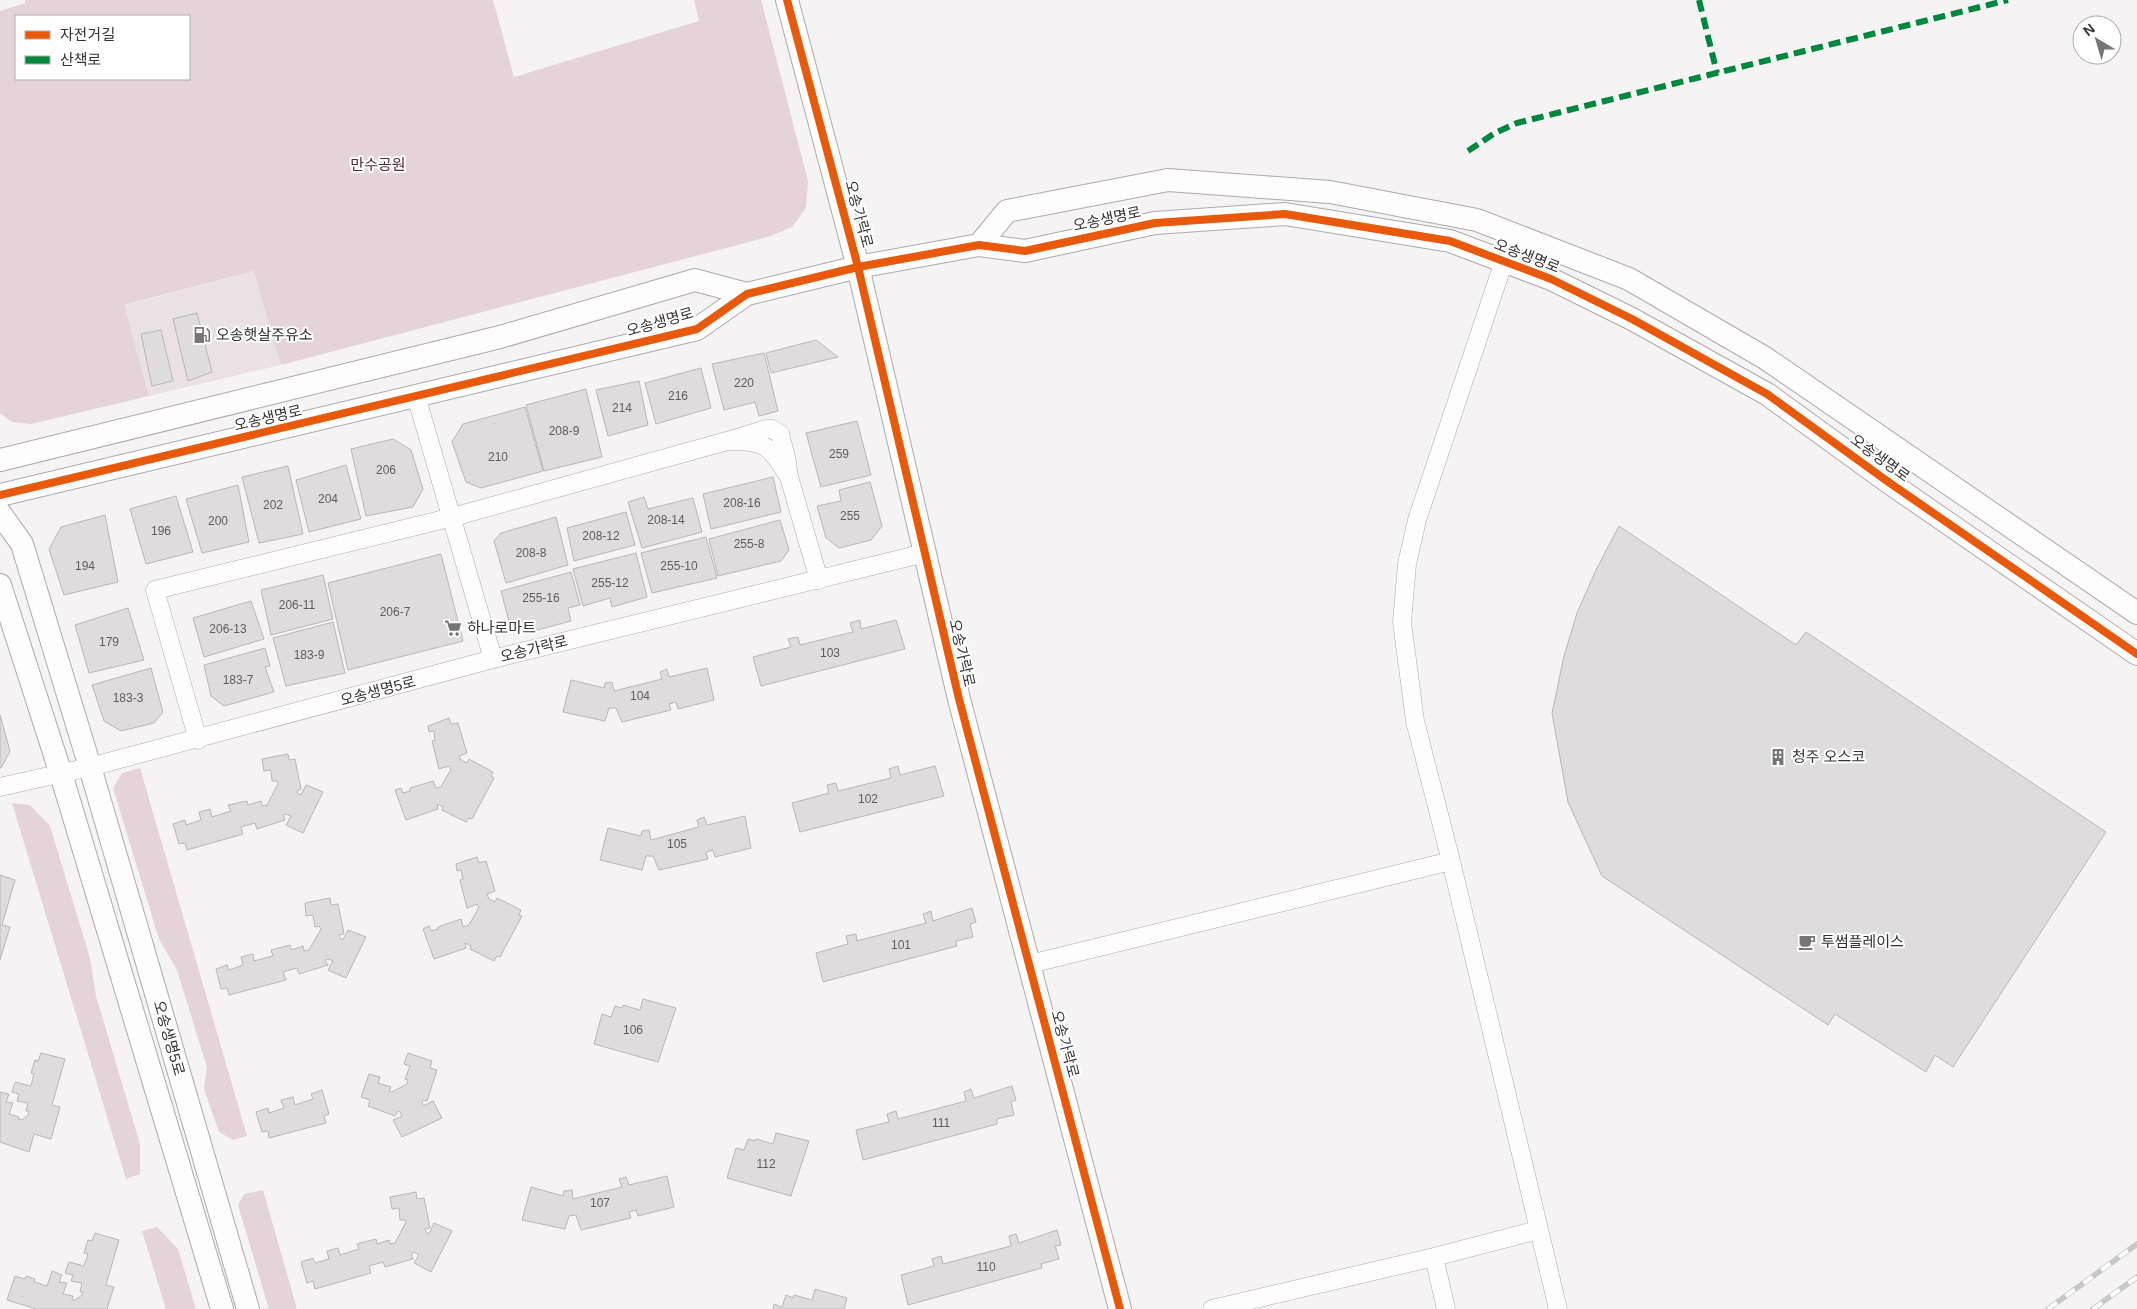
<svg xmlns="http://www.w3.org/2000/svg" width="2137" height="1309" viewBox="0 0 2137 1309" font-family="Arial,'Noto Sans KR',sans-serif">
<rect width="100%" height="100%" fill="#f6f3f4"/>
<path fill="#e9e1e4" d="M255 271 281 365 149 396 123 306Z"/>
<path fill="#e4d3d9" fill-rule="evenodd" d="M25 0H493L514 77 699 21 694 0H761L808 181 806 208 792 227 768 237 281 365 254 271 124 305 149 396 31 424 12 422 0 413V11L25 3ZM16 16H189V79H16Z
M140 768 247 1136 233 1140 219 1132 204 1089 207 1067 177 970 159 939 113 788 122 773Z
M12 803 30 805 50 826 90 958 96 996 140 1144V1174L126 1179Z
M263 1190 297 1309H269L238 1205 244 1194Z
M157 1227 178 1249 196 1309H166L142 1231Z"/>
<path fill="#dedcdd" stroke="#b8b6b6" d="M197 313 212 372 188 381 173 319Z
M161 330 173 381 152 386 141 334Z
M816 340 838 357 771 373 766 353Z
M764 353 778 411 759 416 755 402 724 410 712 364Z
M701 368 711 408 656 424 645 383Z
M639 381 648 425 608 436 596 390Z
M586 389 602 457 544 471 526 405Z
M525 407 543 471 481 488 466 482 452 442 463 424Z
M857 421 871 475 821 487 806 433Z
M393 439 411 450 423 489 413 507 366 516 351 449Z
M346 465 361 519 309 532 296 480Z
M288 466 303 534 259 543 242 477Z
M773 477 781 512 711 529 703 494Z
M870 482 882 526 871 540 839 548 826 538 817 506 841 501 839 490Z
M238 485 249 542 202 553 186 499Z
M176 496 193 552 146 564 130 509Z
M644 497 648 509 693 498 702 532 642 548 628 502Z
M626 512 635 545 574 561 567 528Z
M105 515 118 582 64 595 49 549 61 527Z
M556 517 568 565 506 583 494 541 501 533Z
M780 520 789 550 781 561 718 576 709 539Z
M1619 526 1796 645 1806 632 2106 832 1953 1067 1935 1055 1926 1072 1835 1014 1828 1025 1602 876 1568 802 1552 713 1564 656 1577 613 1596 570Z
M706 537 717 578 652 593 641 553Z
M636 553 647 597 612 607 610 598 583 606 573 569Z
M441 554 463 641 348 670 328 583Z
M571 572 580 605 568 608 571 621 526 633 510 625 501 591Z
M323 575 333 619 271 635 261 590Z
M251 601 264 639 204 657 193 618Z
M128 608 144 660 89 673 75 625Z
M860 620 861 629 896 620 905 649 761 686 753 657 791 647 788 639 798 637 800 645 853 632 850 623Z
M333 622 345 673 286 686 273 638Z
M265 648 270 666 265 667 274 692 224 706 211 696 204 665Z
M151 668 163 712 154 723 121 731 104 721 92 685Z
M707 668 714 700 678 709 676 702 669 704 671 710 622 722 616 708H609L605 721 563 712 571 680 604 688 605 683 612 682 614 691 662 679 660 672 667 669 669 677Z
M0 715 10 751 2 767 0 768Z
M449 718 451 724 458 723 467 753 459 756 461 760 467 763 469 759 493 772 491 776 494 778 472 819 469 818 466 822 442 810 443 807 437 804 438 809 406 820 395 790 401 788 403 793 410 791V788L433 781 436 788 441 787 451 769 449 766 439 769 432 741 435 740 434 731 429 732 428 726Z
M288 754 289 760 295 759 301 789 297 791V793L301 795 306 785 323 792 303 833 286 825 291 816 286 814 283 815 285 820 257 829 255 823 241 827 243 834 187 850 185 843 179 844 173 824 185 820 186 825 201 820 199 812 210 809 212 817 231 811 228 805 247 801 248 805 261 801 262 806 267 805 278 784 277 781H272L271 770 264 771 262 759Z
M898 766 900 775 935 766 944 796 800 832 792 803 829 793 827 785 836 783 838 791 891 778 889 769Z
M745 816 751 848 715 857 713 850 706 852 708 859 659 870 653 856H646L642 870 600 860 608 828 641 836 642 831 649 830 651 840 699 827 697 820 704 817 707 825Z
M477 857 479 863 486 861 495 891 487 894 489 899 495 902 497 898 521 910 519 915 522 916 500 957 497 956 494 961 470 949 471 946 465 943 466 948 434 959 423 929 429 926 431 931 438 929V927L461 919 463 927 469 925 479 907 477 904 467 908 460 880 463 879 461 870 457 871 456 864Z
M0 875 15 880 2 925 10 927 0 960Z
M330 898 331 905 338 904 344 934 339 935 340 938 343 940 348 930 366 937 346 978 328 970 333 961 328 959 325 960 328 965 299 974 297 968 283 972 286 980 229 995 227 988 221 989 216 969 227 965 229 970 243 965 241 957 253 954 254 961 273 956 271 950 290 945 291 950 303 946 304 951 309 950 321 929 319 926 315 927 313 915 306 916 305 903Z
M972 908 976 922 970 924 973 937 956 941 957 946 823 982 816 953 848 944 846 936 856 934 857 941 926 923 923 914 931 911 933 921Z
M643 999 676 1008 658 1062 594 1044 602 1014 611 1017 615 1006 622 1008 623 1005 640 1010Z
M41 1053 65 1059 52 1105 60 1107 51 1139 34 1134 29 1152 0 1142V1092L9 1094 6 1102 13 1103 9 1114 19 1117 18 1119 22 1120 28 1115 29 1111H26L28 1103 17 1101 19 1094 12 1092 15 1082 31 1086 34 1074 31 1073 35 1060 38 1061Z
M408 1053 432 1061 430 1068 437 1070 427 1101 423 1100 422 1102 423 1106 433 1101 442 1118 402 1137 393 1120 402 1116 400 1112 398 1111 395 1116 368 1106 370 1100 361 1097 369 1074 380 1077 378 1083 391 1087 389 1091 392 1092 407 1084 408 1080 405 1079 410 1066 404 1064Z
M1012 1086 1016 1100 1011 1102 1014 1115 997 1119V1124L863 1160 856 1130 889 1122 887 1114 896 1111 898 1119 966 1101 964 1092 971 1089 974 1098Z
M322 1090 329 1114 324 1116 326 1123 269 1138 268 1131 262 1132 256 1112 268 1108 269 1113 284 1108 281 1100 293 1097 295 1105 313 1099 311 1094Z
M776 1133 809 1141 791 1196 727 1178 736 1148 744 1150 748 1139 755 1141 756 1139 773 1144Z
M667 1176 674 1207 638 1216 636 1210 629 1212 631 1218 581 1230 576 1215 569 1216 565 1229 522 1220 531 1187 563 1196 564 1191 572 1190 573 1199 622 1187 619 1179 626 1177 629 1185Z
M416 1192 417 1199 424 1198 430 1228 425 1229 426 1232 429 1234 434 1223 452 1231 431 1272 414 1263 419 1255 414 1252 411 1254 413 1259 385 1267 383 1262 369 1266 371 1273 315 1289 313 1281 307 1283 301 1262 313 1258 315 1263 329 1259 327 1251 338 1248 340 1255 359 1249 357 1244 376 1239 377 1244 389 1240 390 1244 395 1243 406 1222 405 1220H400L399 1208 392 1209 390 1197Z
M1057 1230 1061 1245 1055 1246 1059 1259 1041 1264 1042 1268 908 1305 901 1275 934 1266 932 1259 941 1256 943 1264 1011 1246 1009 1236 1016 1234 1019 1243Z
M95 1233 119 1240 106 1285 114 1287 107 1309H36L7 1300 15 1276 25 1279 26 1276 35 1279 34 1282 47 1286 52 1271 62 1275 59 1282 67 1283 63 1294 73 1296 72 1300H75L82 1295 83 1292H80L82 1283 71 1281 73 1275 65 1273 69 1262 84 1266 88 1254 84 1253 88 1240 92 1241Z
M815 1289 847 1298 844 1309H773L774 1304 782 1307 786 1295 793 1298 794 1295 812 1300Z"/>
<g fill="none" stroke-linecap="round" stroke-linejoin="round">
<g stroke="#aca9aa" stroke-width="19">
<path id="minor" d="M1504 261 1417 520 1407 564 1402 622 1415 721 1451 861 1558 1309
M416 396 493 659
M789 477C769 445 765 440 727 441L766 429H772L780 434 786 457 789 477 819 580
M198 740 155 590 453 517 727 441
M0 787 90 767 493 659 925 553
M1030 964 1451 861
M1434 1257 1446 1309
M1212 1309 1434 1257 1538 1230"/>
</g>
<g stroke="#aca9aa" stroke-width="24">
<path id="tertiary" d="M787 0 858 267 959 699 1120 1309
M979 245 1007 211 1168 180 1330 192 1477 220 1629 279 1765 358 2137 613
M0 460 500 337 695 280 747 294
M0 495 697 329 747 294 858 267 979 245 1025 251 1155 223 1285 214 1450 241 1551 279 1632 319 1767 394 1887 481 2137 654
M0 513 22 544 90 767 248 1309
M0 585 61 774 222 1309"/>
</g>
<use href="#minor" stroke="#fefdfd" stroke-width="18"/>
<use href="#tertiary" stroke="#fefdfd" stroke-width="22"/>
<g stroke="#c8c7c7" stroke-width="5.5">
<path id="rail" d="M2048 1309 2137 1244
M2093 1309 2137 1277"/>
</g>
<use href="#rail" stroke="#fff" stroke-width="4" stroke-dasharray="11" stroke-linecap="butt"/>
<path stroke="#00873e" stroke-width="6" stroke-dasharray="12 6" stroke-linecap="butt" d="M1699 0 1717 73
M1468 151 1495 133 1517 123 2008 0"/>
<g stroke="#fff" stroke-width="11">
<path id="cycleway" d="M787 0 858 267 959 699 1120 1309
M0 495 697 329 747 294 858 267 979 245 1025 251 1155 223 1285 214 1450 241 1551 279 1632 319 1767 394 1887 481 2137 654"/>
</g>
<use href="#cycleway" stroke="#e8590c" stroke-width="8"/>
</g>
<defs>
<g id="fuel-bare" transform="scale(1.35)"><path d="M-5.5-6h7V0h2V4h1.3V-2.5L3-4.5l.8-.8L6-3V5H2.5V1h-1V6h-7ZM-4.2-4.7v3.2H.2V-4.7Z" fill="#777575" stroke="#fff" stroke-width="2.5" paint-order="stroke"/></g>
<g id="supermarket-bare" transform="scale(1.35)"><path d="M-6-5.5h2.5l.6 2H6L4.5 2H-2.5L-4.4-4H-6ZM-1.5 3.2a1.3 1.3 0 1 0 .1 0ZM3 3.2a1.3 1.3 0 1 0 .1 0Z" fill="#777575" stroke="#fff" stroke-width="2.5" paint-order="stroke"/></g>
<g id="building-bare" transform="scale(1.35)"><path d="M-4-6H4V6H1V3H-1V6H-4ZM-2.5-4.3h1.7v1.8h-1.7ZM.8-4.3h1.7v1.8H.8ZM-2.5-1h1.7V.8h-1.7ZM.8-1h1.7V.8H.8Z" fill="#777575" stroke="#fff" stroke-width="2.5" paint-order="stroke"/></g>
<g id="cafe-bare" transform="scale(1.35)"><path d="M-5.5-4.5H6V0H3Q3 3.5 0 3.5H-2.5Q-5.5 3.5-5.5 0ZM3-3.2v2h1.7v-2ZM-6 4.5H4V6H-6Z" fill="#777575" stroke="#fff" stroke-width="2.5" paint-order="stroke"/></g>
</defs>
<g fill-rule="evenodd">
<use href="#fuel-bare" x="202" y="335"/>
<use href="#supermarket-bare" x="453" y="628"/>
<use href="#building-bare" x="1778" y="757"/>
<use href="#cafe-bare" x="1807" y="942"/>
</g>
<g text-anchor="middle" stroke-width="4" stroke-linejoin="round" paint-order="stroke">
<g font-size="12" fill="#5e5c5c">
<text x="744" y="387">220</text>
<text x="678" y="400">216</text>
<text x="622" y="412">214</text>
<text x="564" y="435">208-9</text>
<text x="839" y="458">259</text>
<text x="498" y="461">210</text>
<text x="386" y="474">206</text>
<text x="328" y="503">204</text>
<text x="742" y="507">208-16</text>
<text x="273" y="509">202</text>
<text x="850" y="520">255</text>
<text x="666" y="524">208-14</text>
<text x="218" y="525">200</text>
<text x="161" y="535">196</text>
<text x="601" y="540">208-12</text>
<text x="749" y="548">255-8</text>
<text x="531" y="557">208-8</text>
<text x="85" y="570">194</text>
<text x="679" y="570">255-10</text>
<text x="610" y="587">255-12</text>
<text x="541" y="602">255-16</text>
<text x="297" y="609">206-11</text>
<text x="395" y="616">206-7</text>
<text x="228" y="633">206-13</text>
<text x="109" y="646">179</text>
<text x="830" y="657">103</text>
<text x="309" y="659">183-9</text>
<text x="238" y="684">183-7</text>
<text x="640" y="700">104</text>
<text x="128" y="702">183-3</text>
<text x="868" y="803">102</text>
<text x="677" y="848">105</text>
<text x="901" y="949">101</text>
<text x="633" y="1034">106</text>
<text x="941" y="1127">111</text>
<text x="766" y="1168">112</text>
<text x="600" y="1207">107</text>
<text x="986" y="1271">110</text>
</g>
<g font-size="15" fill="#54283d" stroke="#fff">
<text x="378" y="170">만수공원</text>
</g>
<g font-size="15" fill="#333131" stroke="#fff">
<text transform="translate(859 214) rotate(75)" y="5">오송가락로</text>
<text transform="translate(1107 219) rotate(-12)" y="5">오송생명로</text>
<text transform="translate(1527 256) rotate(21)" y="5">오송생명로</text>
<text transform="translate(660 322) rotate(-16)" y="5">오송생명로</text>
<text transform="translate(268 418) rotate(-13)" y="5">오송생명로</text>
<text transform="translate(1880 458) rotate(36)" y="5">오송생명로</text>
<text transform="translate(534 649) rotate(-14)" y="5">오송가락로</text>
<text transform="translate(962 653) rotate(77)" y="5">오송가락로</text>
<text transform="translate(378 691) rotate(-15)" y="5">오송생명5로</text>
<text transform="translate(169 1038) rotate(74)" y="5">오송생명5로</text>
<text transform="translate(1065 1044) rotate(75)" y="5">오송가락로</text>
</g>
<g font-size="15" fill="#333131" stroke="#fff" text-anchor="start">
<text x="216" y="340">오송햇살주유소</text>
<text x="467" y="633">하나로마트</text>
<text x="1792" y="762">청주 오스코</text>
<text x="1821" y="947">투썸플레이스</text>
</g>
</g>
<rect x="15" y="15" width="175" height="65" fill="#ffffff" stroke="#adadad"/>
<rect x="25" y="31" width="25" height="8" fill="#e8590c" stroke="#adadad"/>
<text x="60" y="40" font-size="15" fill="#333131">자전거길</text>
<rect x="25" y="56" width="25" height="8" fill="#00873e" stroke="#adadad"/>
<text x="60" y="65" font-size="15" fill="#333131">산책로</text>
<g transform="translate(2097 40) rotate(322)"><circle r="24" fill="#ffffff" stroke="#adadad"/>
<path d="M0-4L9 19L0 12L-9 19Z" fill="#777575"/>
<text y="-8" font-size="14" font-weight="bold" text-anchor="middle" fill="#333131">N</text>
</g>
</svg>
